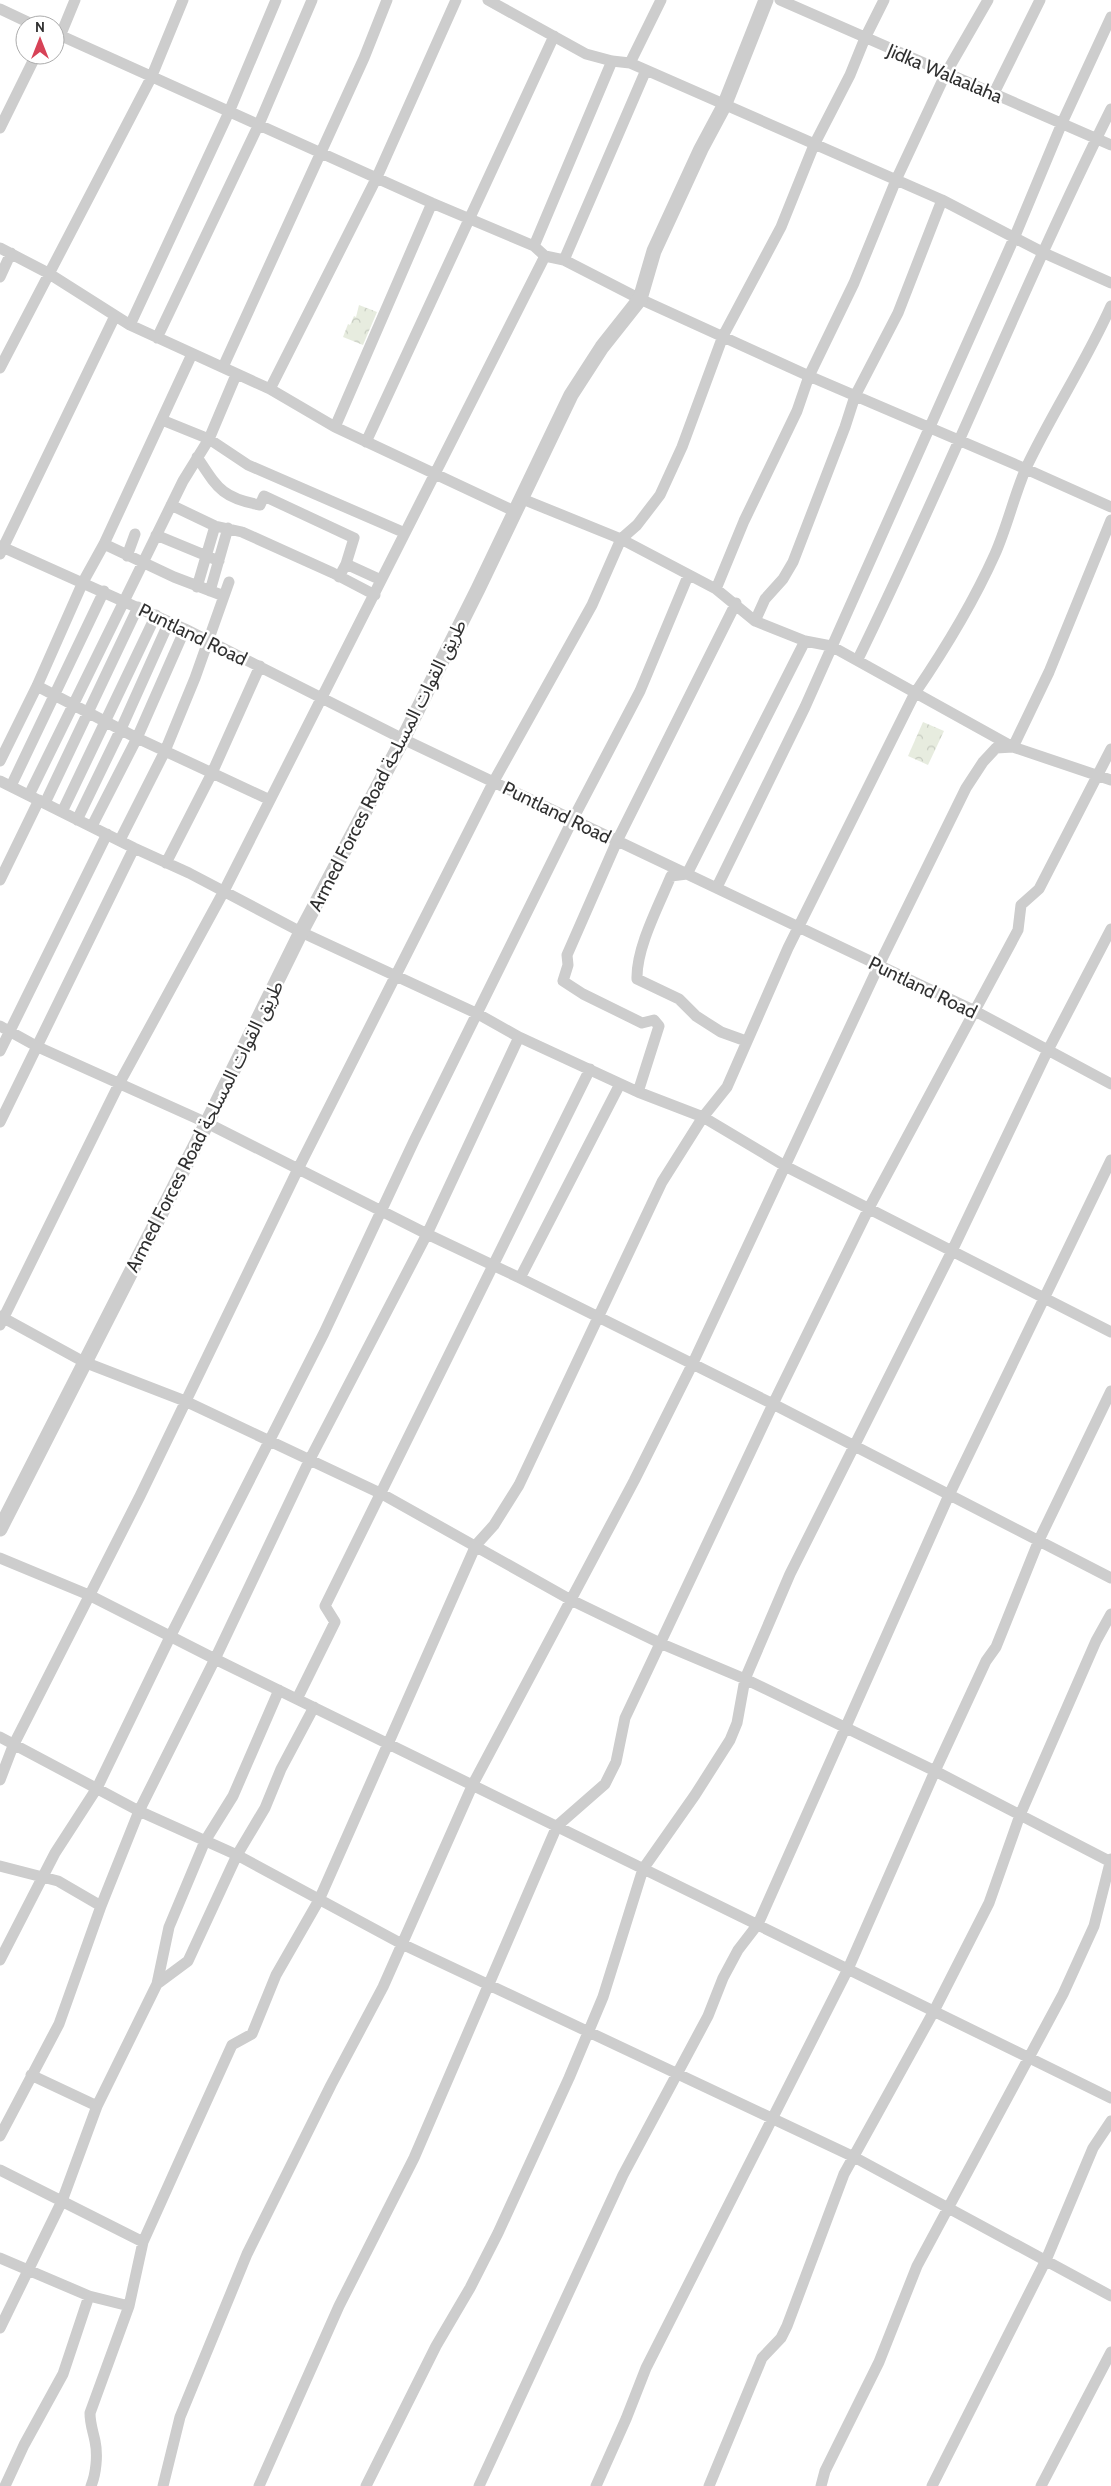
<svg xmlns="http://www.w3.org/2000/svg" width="1111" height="2486" viewBox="0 0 1111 2486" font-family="Cabin,'Noto Sans Arabic',sans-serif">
<defs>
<pattern id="park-crowns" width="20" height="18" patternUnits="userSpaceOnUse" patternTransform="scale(1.25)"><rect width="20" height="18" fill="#e7ecdf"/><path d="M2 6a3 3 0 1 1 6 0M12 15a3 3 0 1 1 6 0" fill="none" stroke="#c6cbc0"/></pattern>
</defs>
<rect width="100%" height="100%" fill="#fff"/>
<path fill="url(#park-crowns)" d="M359 305 377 312 363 345 343 337 348 324 350 325 354 316 356 317Z
M923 722 944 731 928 765 908 756Z"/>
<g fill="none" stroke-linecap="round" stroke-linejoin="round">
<path stroke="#cdcdcd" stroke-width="11" d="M488 0 586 54 612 61 630 63 646 70 942 200 1044 253 1111 283
M780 0 1111 145
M0 9 34 25
M55 33 432 203 534 246 545 256 564 260 640 299 809 376 1026 469 1111 507
M61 34 75 0
M630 63 661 0
M994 93 1040 0
M0 128 36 55
M534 246 612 61
M0 248 48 273 130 325 270 389 335 427 514 511
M564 260 646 70
M0 277 11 253
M130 325 229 112 276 0
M157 338 259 124 312 0
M223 367 364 58 387 0
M0 368 151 78 183 0
M270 389 377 177 456 0
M162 420 209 439 248 465 405 533
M335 427 432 203
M366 442 554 36
M197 457C217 487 221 498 260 505L264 496 354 538 346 564 339 577
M520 498 621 539 716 589 755 621 805 641 831 646 1013 747 1111 780
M171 505 215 526 242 532 333 573 375 595
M156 535 219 561
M104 544 174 577 224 596
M0 546 185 629 403 739 975 1011 1111 1084
M0 554 115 316
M127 556 135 534
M346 564 381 580
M197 587 215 526
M716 589 744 521 797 411 809 376 854 283 896 180 946 73 988 0
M210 591 228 528
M755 621 765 599 783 579 793 562 845 427 855 396 898 313 942 200
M858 659C947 478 1021 290 1111 109
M37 686 137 738 270 800
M0 761 37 686 83 582 104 544 192 354
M0 781 134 848 189 873 301 932 478 1014 519 1037 638 1092 703 1117 785 1166 1111 1332
M11 786 104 591
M29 795 183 481 209 439 236 375
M45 803 138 607
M62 812 156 615
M77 820 121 729 169 622
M92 826 137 738 185 629
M120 840 165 751 195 678 229 582
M166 863 212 773 260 666
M0 880 39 800
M717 887 805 707 1015 236 1062 123 1111 17
M0 1026 38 1047 207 1123 427 1234 520 1278 773 1404 1111 1578
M746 1041 721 1032 696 1016 679 999 637 979C636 948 659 905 671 876L687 874 805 641
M0 1051 107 834
M638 1092 659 1026 654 1020 642 1023 583 994 563 981 568 965 567 955 617 841 736 603
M0 1122 134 848
M520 1278 620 1084
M0 1316 84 1362 185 1401 382 1494 571 1600 662 1644 745 1679 935 1771 1111 1862
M0 1325 120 1082 224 891 545 256
M0 1558 89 1595 215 1659 1111 2098
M297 1699 335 1622 325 1606 590 1069
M0 1737 139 1811 237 1855 402 1944 854 2157 1111 2296
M0 1780 13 1746 140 1496 298 1169 494 781 592 605 621 539 637 525 660 495 682 447 723 336 781 227 814 145 850 75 865 38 884 0
M0 1866 58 1881 101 1906
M0 1960 55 1853 97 1788 171 1635 324 1333 414 1141 573 819 640 691 688 576
M157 1984 169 1927 205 1841 233 1796 279 1690
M31 2075 97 2106
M0 2136 59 2024 101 1906 139 1811 215 1659 309 1461 427 1234 519 1037
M0 2170 143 2242
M0 2258 89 2296 129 2306 143 2242 183 2153 232 2045 252 2034 276 1975 319 1900 476 1545 494 1525 519 1485 662 1182 703 1117 727 1087 788 948 915 693C945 649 973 603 995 554 1007 527 1014 496 1026 468 1052 413 1086 362 1111 306
M0 2328 62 2201 97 2106 157 1984 188 1961 237 1855 265 1808 281 1769 314 1707
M5 2486 24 2445 63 2374 89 2296
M91 2486C96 2474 98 2455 95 2441 93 2431 90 2424 90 2413L129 2306
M163 2486 180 2417 247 2254 331 2085 383 1987 473 1784 634 1481 692 1365 879 965 966 788 983 762 996 748 1013 747 1049 672 1111 520
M259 2486 339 2306 414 2158 557 1826 605 1784 616 1762 625 1718 773 1404 869 1208 1018 930 1021 905 1039 889 1111 749
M366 2486 436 2346 470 2288 498 2233 569 2078 603 1997 643 1869 695 1795 730 1740 737 1723 745 1679 790 1574 951 1253 1047 1052 1111 929
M479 2486 623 2175 708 2016 723 1978 738 1950 758 1924 949 1495 1111 1160
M596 2486 626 2419 646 2368 848 1969 935 1771 986 1661 996 1647 1039 1540 1111 1391
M709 2486 762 2358 781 2338 787 2326 844 2174 934 2011 989 1903 1020 1815 1096 1641 1111 1614
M821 2486 825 2471 879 2362 917 2266 1063 1994 1094 1926 1111 1859
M932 2486 1046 2260 1093 2148 1111 2121
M1041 2486 1111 2352"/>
<path stroke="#cdcdcd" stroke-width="15" d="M0 1529 207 1123 301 932 403 739 478 589 571 395 602 347 640 299 654 251 701 149 724 106 766 0"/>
</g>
<g text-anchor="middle" stroke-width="5" stroke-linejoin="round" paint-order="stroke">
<g font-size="19" fill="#303030" stroke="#fff">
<text transform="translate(945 73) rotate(23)" y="7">Jidka Walaalaha</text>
<text transform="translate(193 634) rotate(26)" y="7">Puntland Road</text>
<text transform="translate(387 765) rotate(-63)" y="7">Armed Forces Road طريق القوات المسلحة</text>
<text transform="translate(557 812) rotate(26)" y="7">Puntland Road</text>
<text transform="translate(923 987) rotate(26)" y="7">Puntland Road</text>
<text transform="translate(204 1126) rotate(-63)" y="7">Armed Forces Road طريق القوات المسلحة</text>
</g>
</g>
<g transform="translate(40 40)"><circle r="24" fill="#ffffff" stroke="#acacac"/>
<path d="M0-4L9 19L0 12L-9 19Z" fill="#d74257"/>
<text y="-8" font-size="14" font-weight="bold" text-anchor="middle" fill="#303030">N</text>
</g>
</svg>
